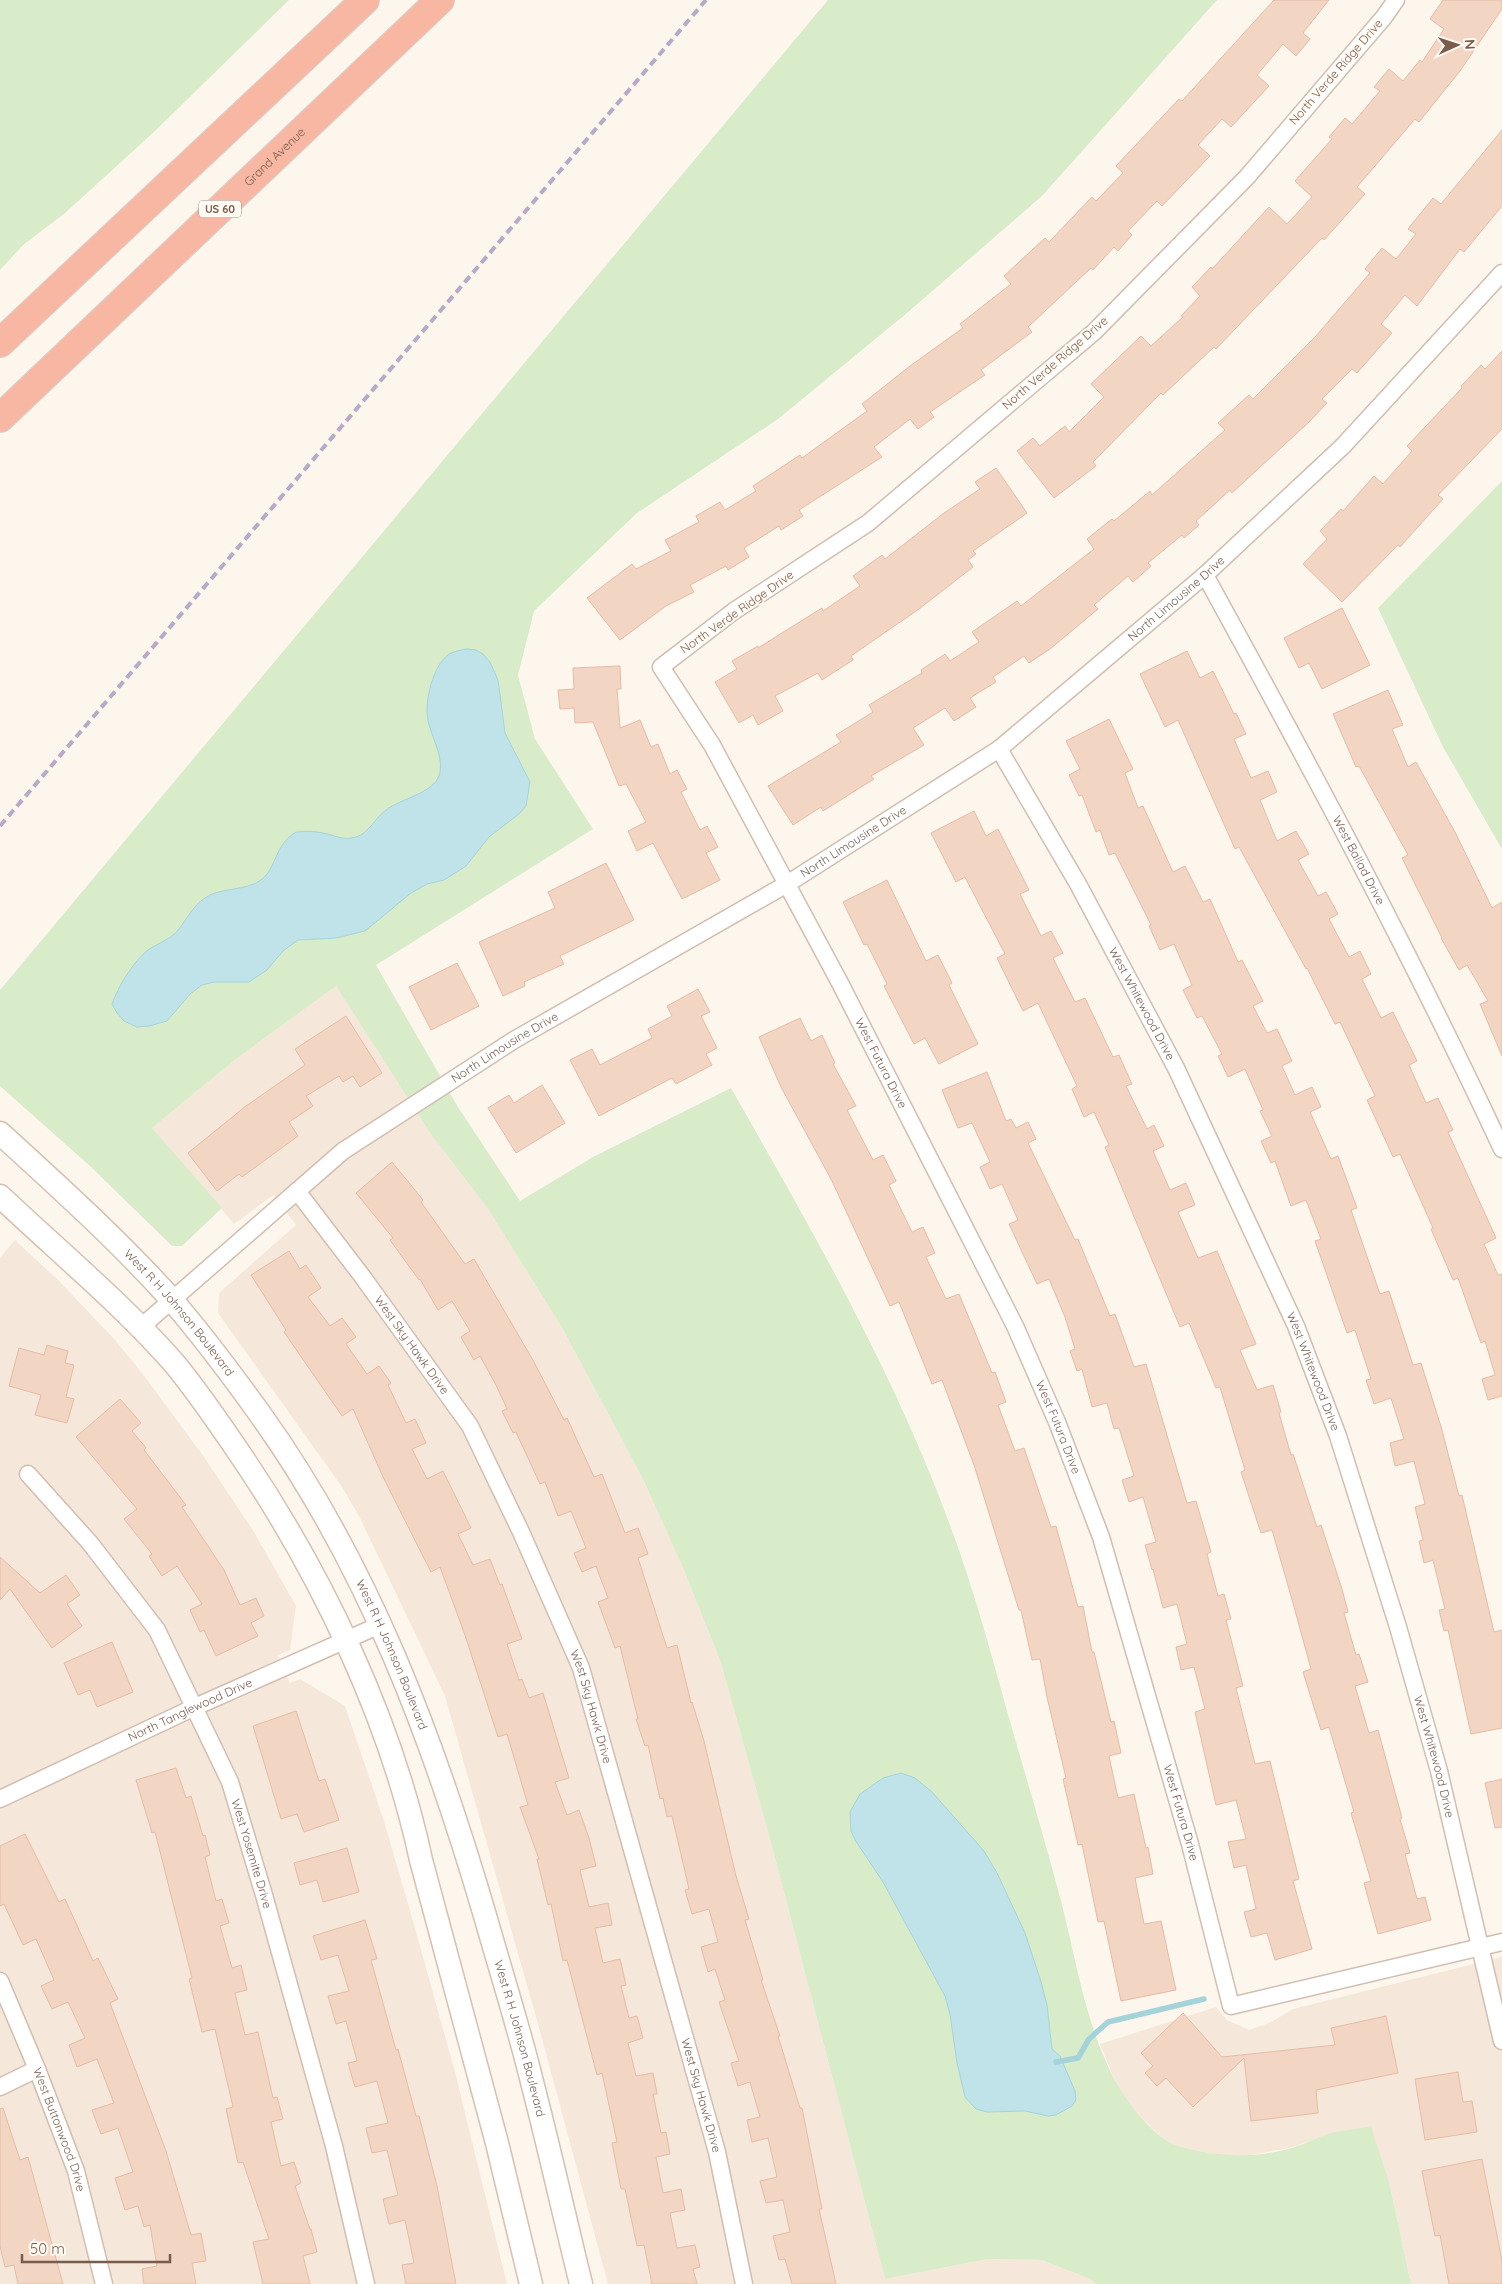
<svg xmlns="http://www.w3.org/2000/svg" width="1502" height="2284" viewBox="0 0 1502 2284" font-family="Quicksand,sans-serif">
<rect width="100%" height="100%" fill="#fdf6ec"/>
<path fill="#f5e8da" d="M336 986 430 1133 488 1209 561 1326 642 1477 684 1570 721 1663 773 1850 885 2279 988 2259 1042 2260 1090 2279 1096 2284H608L538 2024 445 1696 359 1516 342 1487 218 1313 219 1293 296 1225 273 1195 234 1224 152 1128 236 1059Z
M15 1240 59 1281 115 1340 142 1373 204 1457 254 1532 296 1606 290 1650 278 1655 290 1683 300 1679 345 1706 383 1818 411 1914 455 2072 507 2284H0V1258Z
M1502 1957V2284H1411L1390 2186 1329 2134 1290 2148 1250 2155H1222L1191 2150 1176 2146 1162 2138 1129 2105 1112 2074 1100 2044 1216 2007 1227 2020 1249 2030 1269 2023 1293 2009Z"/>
<path fill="#d8ecc9" d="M0 0H289L155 131 64 214 23 245 0 270Z
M828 0H1217L1042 196 907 313 778 419 637 513 534 611 518 675 535 739 593 829 376 965 458 1107 520 1201 593 1157 731 1088C812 1230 895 1374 951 1528 973 1587 990 1649 1007 1711 1025 1774 1044 1837 1061 1901 1082 1982 1092 2079 1160 2136 1171 2145 1184 2148 1198 2151 1229 2157 1261 2157 1292 2148 1305 2144 1317 2137 1331 2133 1344 2130 1358 2129 1371 2126L1390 2186 1411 2284H1096L1090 2279 1042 2260 988 2259 885 2279 773 1850 721 1663 684 1570 642 1477 561 1326 488 1209 430 1133 336 986 236 1059 152 1128 222 1208 182 1246H172L90 1166 0 1086V990Z
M1502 481V849L1443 747 1378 608Z"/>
<path fill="#bfe3e8" stroke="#a5d3da" d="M467 649 476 650 483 654 490 662 498 680 505 733 530 782 526 806 519 814 489 837 466 866 444 880 427 884 411 893 365 931 336 938 298 940 283 951 267 970 249 982H214L202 985 190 994 167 1021 149 1026 137 1027 124 1021 117 1013 112 1004C118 987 135 958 151 948 161 942 171 939 179 929 189 916 194 903 210 895 225 888 248 890 261 880 277 868 274 845 296 832 305 831 314 831 323 833 335 835 342 841 356 837 369 833 375 818 386 810 400 799 433 793 439 776 445 758 431 737 428 720 424 702 433 665 449 654 455 651 461 650 467 649Z
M901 1773 915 1778 932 1792 984 1851 997 1873 1025 1933 1041 1982 1047 2005 1052 2049 1060 2056 1075 2091 1076 2100 1072 2106 1056 2115 1048 2116 1025 2111 987 2112 976 2109 965 2097 957 2063 950 2014 945 1996 883 1882 855 1840 851 1831 850 1812 860 1794 883 1778Z"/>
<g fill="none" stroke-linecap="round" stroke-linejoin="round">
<path stroke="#a5d3da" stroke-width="5.5" d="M1056 2062 1078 2058 1089 2039 1108 2022 1204 1999"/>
</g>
<path fill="#f3d5c3" stroke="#e6bba3" d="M1274 0H1329L1303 33 1310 39 1296 56 1283 44 1257 75 1269 86 1231 127 1222 119 1198 145 1210 156 1162 206 1157 201 1128 231 1132 235 1118 251 1114 247 1093 270 1091 268 1028 327 1032 332 981 370 985 375 930 412 934 417 918 429 910 419 874 447 882 457 799 510 803 516 781 530 779 526 744 548 749 557 728 570 726 566 690 585 694 592 666 606 620 640 587 598 632 564 636 569 671 551 665 540 699 522 696 516 720 502 725 510 756 491 753 486 800 455 802 458 867 411 862 404 910 366 963 328 960 324 1011 284 1004 276 1045 238 1049 242 1092 197 1096 201 1123 173 1116 166 1179 99 1182 101Z
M1443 0H1502V9L1460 71 1419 122 1415 119 1357 187 1365 194 1324 240 1322 238 1216 349 1214 347 1163 395 1161 393 1093 462 1096 466 1054 498 1017 451 1033 438 1040 446 1065 426 1069 432 1104 397 1091 384 1141 336 1151 346 1183 317 1181 316 1200 296 1192 287 1211 267 1212 269 1269 207 1287 224 1312 197 1295 181 1332 139 1329 137 1345 118 1352 124 1380 91 1374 87 1389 69 1403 81 1420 60 1422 62 1444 29 1430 19Z
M1502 130V206L1464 252 1460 249 1417 306 1405 295 1381 324 1392 333 1357 373 1352 369 1322 399 1327 403 1309 422 1232 493 1230 490 1196 521 1199 525 1184 538 1182 535 1148 563 1151 566 1133 582 1128 576 1094 605 1098 609 1050 649 1029 663 1024 656 993 677 996 682 970 698 976 707 954 721 945 708 913 728 924 745 871 776 874 779 823 811 821 807 793 825 768 786 841 742 836 735 873 712 869 705 922 673 921 670 945 654 950 661 979 642 972 632 1017 601 1021 606 1094 549 1087 539 1112 519 1114 521 1150 491 1152 495 1225 430 1218 423 1249 395 1253 399 1316 336 1370 273 1365 269 1382 248 1396 259 1416 234 1408 229 1433 198 1441 204Z
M1502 351V429L1438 495 1443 499 1400 547 1398 545 1342 602 1303 564 1327 539 1320 531 1341 509 1343 511 1374 476 1383 484 1412 451 1407 446 1462 388 1461 386 1481 365 1485 369Z
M996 468 1027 513 973 551 976 554 968 560 973 567 919 609 851 656 853 660 822 680 818 673 775 696 783 711 758 725 753 715 739 723 715 682 737 669 732 661 758 646V648L822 608 823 611 860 586 853 576 882 555 885 559 944 513 980 489 975 482Z
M1342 608 1370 665 1322 689 1309 663 1299 668 1284 638Z
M1187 651 1200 678 1213 671 1234 714 1236 713 1246 734 1234 739 1251 778 1268 771 1277 792 1260 800 1277 841 1296 831 1309 854 1298 860 1318 896 1326 892 1338 914 1329 919 1349 957 1360 951 1371 974 1362 979 1381 1018 1393 1012 1417 1061 1409 1065 1426 1103 1438 1098 1453 1130 1448 1132 1496 1238 1484 1244 1498 1275 1502 1274V1396L1488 1400 1482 1379 1495 1375 1485 1341 1481 1343 1458 1278 1453 1280 1431 1229 1433 1228 1400 1154 1393 1157 1367 1100 1375 1096 1340 1022 1335 1024 1307 968 1306 969 1239 847 1235 849 1178 720 1165 727 1140 674Z
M620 666 621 689H617L620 728 640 720 651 747 658 744 670 774 677 770 687 789 681 792 700 830 707 826 718 847 706 853 720 880 682 899 653 843 637 851 628 831 646 822 626 784 619 786 593 722 575 723 574 708 560 709 558 690 574 689 573 668Z
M1388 690 1403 725 1392 729 1408 767 1416 762 1456 834 1492 908 1502 902V1056L1480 1004 1488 1001 1467 965 1459 970 1441 938H1442L1402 858 1408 855 1359 766 1356 767 1333 714Z
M1109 719 1133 769 1125 773 1138 808 1143 806 1173 872 1185 866 1203 902 1210 899 1238 962 1242 960 1263 1001 1253 1006 1267 1033 1277 1029 1292 1061 1282 1066 1295 1095 1312 1087 1321 1107 1310 1112 1331 1159 1338 1156 1357 1208 1351 1210 1380 1294 1389 1291 1413 1365 1421 1363 1442 1430 1459 1496 1462 1495 1494 1632 1502 1630V1728L1471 1734 1448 1630 1444 1631 1439 1610 1445 1609 1433 1560 1424 1563 1419 1541 1423 1540 1415 1507 1425 1504 1414 1461 1395 1466 1390 1443 1404 1439 1391 1398 1374 1404 1366 1380 1371 1379 1355 1330 1347 1333 1315 1241 1321 1239 1306 1200 1291 1206 1275 1161 1271 1163 1261 1141 1272 1136 1260 1111 1263 1110 1245 1069 1228 1077 1218 1056 1222 1054 1202 1016 1197 1018 1183 990 1192 985 1174 944 1160 950 1149 926 1151 925 1115 853 1109 855 1100 830 1096 832 1082 795 1079 796 1069 775 1080 769 1066 741Z
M974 811 986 836 998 829 1029 890 1020 894 1041 936 1051 931 1063 953 1053 958 1075 1002 1085 998 1113 1057 1119 1055 1132 1084 1126 1086 1147 1129 1154 1125 1164 1146 1153 1151 1170 1190 1186 1183 1195 1205 1178 1212 1198 1258 1217 1251 1256 1344 1240 1350 1257 1390 1273 1385 1281 1412 1279 1413 1291 1455 1293 1454 1317 1527 1321 1525 1342 1589 1348 1612 1344 1613 1356 1655 1359 1654 1368 1682 1355 1686 1369 1733 1378 1730 1402 1818 1400 1819 1410 1853 1405 1854 1417 1899 1425 1897 1431 1920 1378 1934 1364 1883 1371 1881 1351 1813 1354 1812 1329 1727 1321 1730 1303 1672 1311 1669 1293 1603 1272 1530 1261 1533 1241 1472 1245 1470 1220 1387 1216 1388 1189 1323 1180 1327 1105 1147 1109 1145 1094 1112 1084 1117 1072 1089 1077 1086 1038 1003 1023 1011 997 958 1005 954 965 877 956 882 931 833Z
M606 863 634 920 560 956 564 964 524 982 525 986 503 996 479 942 555 908 548 892Z
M887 880 926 961 938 955 952 983 949 985 978 1044 939 1064 925 1038 914 1044 884 986 887 984 867 944 864 945 843 902Z
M457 963 479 1006 431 1030 409 987Z
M698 989 710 1012 701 1016 717 1048 706 1054 712 1065 676 1084 672 1078 599 1116 570 1060 592 1049 600 1065 652 1038 648 1029 672 1016 667 1006Z
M346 1016 382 1073 360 1087 353 1076 343 1082 339 1076 306 1096 313 1106 289 1122 298 1136 242 1177 239 1174 217 1191 188 1153 246 1106 305 1065 295 1049Z
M800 1018 811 1041 822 1035 835 1063 833 1064 856 1106 847 1110 873 1160 883 1155 896 1181 889 1185 912 1232 923 1227 935 1253 926 1257 946 1299 959 1294 992 1373 995 1372 1006 1402 998 1405 1015 1451 1024 1448 1051 1527 1056 1526 1078 1607 1083 1606 1092 1652H1094L1111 1722 1114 1721 1121 1753 1109 1756 1118 1798 1134 1794 1146 1848 1148 1847 1153 1874 1135 1878 1144 1924 1161 1921 1176 1990 1121 2001 1104 1921 1098 1922 1082 1844 1078 1845 1063 1779 1066 1778 1047 1697 1040 1659 1032 1660 1021 1610H1019L974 1465 942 1380 932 1384 899 1302 890 1306 832 1181 781 1087 759 1037Z
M987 1072 1006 1121 1011 1119 1016 1128 1028 1122 1036 1139 1028 1143 1075 1240 1078 1239 1110 1316 1115 1314 1134 1367 1146 1364 1187 1503 1196 1501 1211 1552 1207 1554 1218 1596 1224 1594 1231 1619 1226 1620 1243 1686 1236 1688 1255 1764 1270 1761 1299 1879 1293 1881 1312 1949 1275 1960 1267 1933 1251 1937 1244 1912 1256 1909 1246 1865 1234 1868 1228 1842 1246 1839 1236 1800 1216 1805 1195 1712 1205 1709 1194 1667 1181 1670 1176 1647 1187 1644 1177 1604 1163 1608 1153 1569 1152 1570 1145 1545 1156 1542 1143 1497 1129 1502 1122 1480 1134 1476 1119 1428 1114 1429 1107 1403 1092 1407 1082 1369 1077 1371 1070 1351 1075 1349 1065 1317 1049 1279 1037 1284 1009 1224 1018 1220 1002 1184 990 1189 980 1167 990 1162 972 1123 958 1128 942 1090Z
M542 1085 565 1123 516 1153 488 1108 509 1095 514 1103Z
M392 1162 423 1200 421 1202 465 1264 474 1259 534 1362 564 1420 567 1418 594 1477 602 1474 625 1533 638 1528 648 1554 638 1558 667 1648 677 1645 691 1703 692 1702 704 1741 736 1876 749 1919 745 1920 763 1980H761L780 2036H778L800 2108H802L822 2209H819L836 2284H792L785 2259 779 2260 773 2236 790 2232 783 2200 766 2203 760 2181 777 2177 768 2138 752 2142 747 2120 760 2117 750 2082 738 2086 731 2063 739 2061 719 2002 725 2000 715 1969 708 1972 701 1947 718 1942 709 1909 692 1914 685 1890 689 1889 672 1816 667 1817 663 1798 660 1799 648 1745 645 1746 636 1719H638L620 1646 615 1648 598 1602 608 1598 596 1566 582 1572 574 1553 586 1548 571 1511 558 1516 545 1482 540 1484 516 1432 513 1433 502 1411 507 1409 496 1385 480 1356 474 1360 461 1337 470 1331 452 1301 438 1310 420 1279 419 1280 390 1240 393 1238 356 1193Z
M289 1251 300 1269 306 1265 321 1288 308 1297 330 1326 342 1318 356 1337 346 1344 367 1374 379 1366 391 1383 388 1385 406 1423 415 1419 426 1443 412 1449 427 1479 443 1471 471 1528 458 1534 473 1565 490 1559 500 1585 502 1584 522 1639 507 1644 519 1680 522 1679 529 1698 543 1693 569 1778 555 1782 567 1815 579 1810 589 1838 596 1866 580 1870 589 1907 608 1903 612 1925 595 1928 603 1963 620 1959 626 1985 621 1986 629 2018 637 2016 643 2038 628 2043 636 2076 653 2073 657 2094H653L661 2133 666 2132 670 2154 656 2157 663 2193 681 2189 685 2210 670 2213 677 2248 695 2245 700 2267 693 2269 697 2284H652L644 2245 637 2246 625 2189H621L612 2143 617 2142 602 2073 597 2075 567 1960 563 1961 551 1904 548 1905 537 1859H539L520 1807 528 1805 507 1734 498 1737 465 1635 440 1567 431 1572 383 1477 353 1409 342 1416 284 1332 286 1330 251 1275Z
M47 1345 68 1351 65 1363 74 1365 66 1397 74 1399 67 1423 35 1415 41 1395 9 1386 19 1348 44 1355Z
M120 1399 141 1423 132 1431 146 1448 144 1450 186 1505 182 1507 224 1570 240 1605 256 1598 264 1616 251 1623 258 1636 216 1656 204 1630 200 1632 190 1610 202 1604 177 1566 162 1576 149 1556 152 1554 124 1519 137 1509 76 1437Z
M0 1557 40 1593 66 1575 80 1595 67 1604 82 1626 52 1648 10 1589 0 1600Z
M112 1642 133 1692 97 1707 90 1690 78 1695 64 1663Z
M296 1711 319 1781 325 1779 339 1820 304 1832 297 1814 281 1819 253 1726Z
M176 1768 186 1798 191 1796 203 1836 205 1835 210 1855 205 1857 216 1901 222 1899 229 1923 220 1926 232 1968 241 1965 247 1990 235 1993 245 2035 258 2032 273 2098 277 2097 283 2119 271 2122 281 2166 294 2162 301 2183 295 2186 310 2229H311L317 2252 303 2256 310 2284H263L253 2242 269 2239 243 2162 238 2163 226 2109 233 2107 215 2029 202 2032 189 1979 192 1978 155 1832 152 1833 136 1780Z
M1502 1779V1827L1495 1828 1485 1783Z
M25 1834 59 1902 65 1899 93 1961 98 1958 118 1999 110 2003 166 2151 191 2235 201 2233 206 2261 192 2263 196 2284H144L142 2269 157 2266 150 2225 144 2227 138 2206 125 2210 115 2178 133 2172 118 2128 101 2134 92 2110 114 2103 97 2059 77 2067 69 2045 85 2038 68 2002 52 2009 41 1986 54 1980 36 1939 23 1945 4 1904 0 1906V1846Z
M347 1848 359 1892 323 1902 317 1880 300 1885 294 1863Z
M365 1920 377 1959 371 1960 396 2050 398 2049 416 2116H419L437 2186 456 2284H406L402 2265 414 2263 405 2220 389 2224 383 2199 398 2195 387 2150 372 2153 366 2128 388 2123 377 2081 355 2087 348 2063 357 2061 346 2021 336 2024 328 1996 349 1991 338 1955 321 1960 313 1936Z
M1183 2013 1222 2057 1335 2045 1331 2028 1386 2016 1398 2073 1316 2090 1318 2113 1251 2121 1244 2058 1193 2107 1166 2078 1157 2086 1145 2073 1153 2066 1141 2053Z
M1458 2072 1463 2102 1472 2101 1477 2132 1425 2140 1415 2079Z
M3 2108 20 2160 28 2157 63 2284H18L14 2265 5 2267 0 2246V2109Z
M1482 2159 1502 2261V2284H1449L1440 2235 1435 2236 1422 2171Z"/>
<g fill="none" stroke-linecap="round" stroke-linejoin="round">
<g stroke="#d1beb0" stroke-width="19">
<g id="street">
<path id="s1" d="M1396 0 1384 17 1247 177 1094 332 868 523 734 611 661 667 712 745 840 983 1015 1326 1057 1422 1101 1537 1190 1844 1231 2006 1502 1942"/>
<path id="s2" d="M1205 575C1309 764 1411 954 1502 1149"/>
<path id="s3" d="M999 749 1078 884 1176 1068 1296 1326 1338 1436 1398 1627 1439 1771 1502 2041"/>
<path id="s4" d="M297 1191 362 1276 470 1426 521 1532 581 1668 717 2152 744 2284"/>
<path id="s5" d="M141 1327 343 1151 514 1040 787 884 999 749 1205 575 1343 446 1502 273"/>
<path id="s6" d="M28 1474 90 1543 157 1630 230 1782 264 1895 334 2146 366 2284"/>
<path id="s7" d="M0 1799 195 1707 382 1624"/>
<path id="s8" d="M0 1981 37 2069 76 2171 104 2284"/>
<path d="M0 2087 37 2069"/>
</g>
</g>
<g stroke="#d6c0b0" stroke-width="25">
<g id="secondary">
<path id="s9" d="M0 1133C58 1186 118 1240 171 1299 202 1335 232 1375 260 1414 369 1566 434 1741 486 1919 501 1972 518 2025 531 2078 549 2147 564 2215 581 2284"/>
<path d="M0 1196C58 1251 121 1303 174 1363 198 1392 219 1423 240 1454 321 1573 391 1719 421 1860L497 2143 531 2284"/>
</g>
</g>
<g stroke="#dad1cd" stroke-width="30">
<g id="highway">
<path d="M0 343 365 0"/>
<path id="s10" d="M0 418 440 0"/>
</g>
</g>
<use href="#street" stroke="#fff" stroke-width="16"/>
<use href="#secondary" stroke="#fff" stroke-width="22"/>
<use href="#highway" stroke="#f7b7a3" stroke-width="28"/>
<path stroke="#b9a8c9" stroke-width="4" stroke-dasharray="8 5" stroke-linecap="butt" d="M0 826 706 0"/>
</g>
<g text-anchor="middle" stroke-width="4" stroke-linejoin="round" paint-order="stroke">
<rect fill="#fffaf3" stroke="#a28b7f" stroke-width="1" x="199" y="200.5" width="42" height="17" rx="4"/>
<g font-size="11" font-weight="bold" fill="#7a5c4d">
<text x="220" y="213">US 60</text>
</g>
<g font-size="12" fill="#7a5c4d" stroke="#fffaf3">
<text transform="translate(1336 72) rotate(-49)" y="4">North Verde Ridge Drive</text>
<text dy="4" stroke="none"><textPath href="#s10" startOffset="379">Grand Avenue</textPath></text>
<text transform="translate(1055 363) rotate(-41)" y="4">North Verde Ridge Drive</text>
<text dy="4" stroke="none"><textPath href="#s5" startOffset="1270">North Limousine Drive</textPath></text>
<text transform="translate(737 612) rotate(-35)" y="4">North Verde Ridge Drive</text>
<text dy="4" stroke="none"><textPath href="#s5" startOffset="865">North Limousine Drive</textPath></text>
<text dy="4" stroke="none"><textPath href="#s2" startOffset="324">West Ballad Drive</textPath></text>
<text dy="4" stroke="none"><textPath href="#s3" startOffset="292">West Whitewood Drive</textPath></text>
<text dy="4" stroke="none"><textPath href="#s5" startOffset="460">North Limousine Drive</textPath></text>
<text dy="4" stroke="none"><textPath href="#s1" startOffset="1451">West Futura Drive</textPath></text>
<text dy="4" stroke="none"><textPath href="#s9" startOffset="254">West R H Johnson Boulevard</textPath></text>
<text dy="4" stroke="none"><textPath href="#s4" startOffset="192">West Sky Hawk Drive</textPath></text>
<text dy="4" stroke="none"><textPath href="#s3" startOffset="698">West Whitewood Drive</textPath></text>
<text dy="4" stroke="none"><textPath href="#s1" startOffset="1856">West Futura Drive</textPath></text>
<text dy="4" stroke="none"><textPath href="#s9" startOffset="659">West R H Johnson Boulevard</textPath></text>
<text dy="4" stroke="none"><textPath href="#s4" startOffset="598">West Sky Hawk Drive</textPath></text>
<text dy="4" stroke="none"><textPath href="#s7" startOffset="210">North Tanglewood Drive</textPath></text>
<text dy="4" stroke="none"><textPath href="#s3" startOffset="1102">West Whitewood Drive</textPath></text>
<text dy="4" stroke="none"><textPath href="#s1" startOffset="2261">West Futura Drive</textPath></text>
<text dy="4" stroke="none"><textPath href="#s6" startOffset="446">West Yosemite Drive</textPath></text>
<text dy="4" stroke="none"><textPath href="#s9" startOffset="1064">West R H Johnson Boulevard</textPath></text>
<text dy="4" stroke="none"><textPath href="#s4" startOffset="1002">West Sky Hawk Drive</textPath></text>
<text dy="4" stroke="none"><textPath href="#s8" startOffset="160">West Buttonwood Drive</textPath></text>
</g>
</g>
<g transform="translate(1457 45) rotate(87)" stroke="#fffaf3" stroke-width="4" paint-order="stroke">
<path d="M0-4L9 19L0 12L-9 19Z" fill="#7a5c4d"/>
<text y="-8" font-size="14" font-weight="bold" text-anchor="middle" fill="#7a5c4d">N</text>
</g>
<path d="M22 2254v8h148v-8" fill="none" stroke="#7a5c4d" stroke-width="2.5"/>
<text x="30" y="2254" font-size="15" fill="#7a5c4d" stroke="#fffaf3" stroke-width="4" paint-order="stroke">50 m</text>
</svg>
